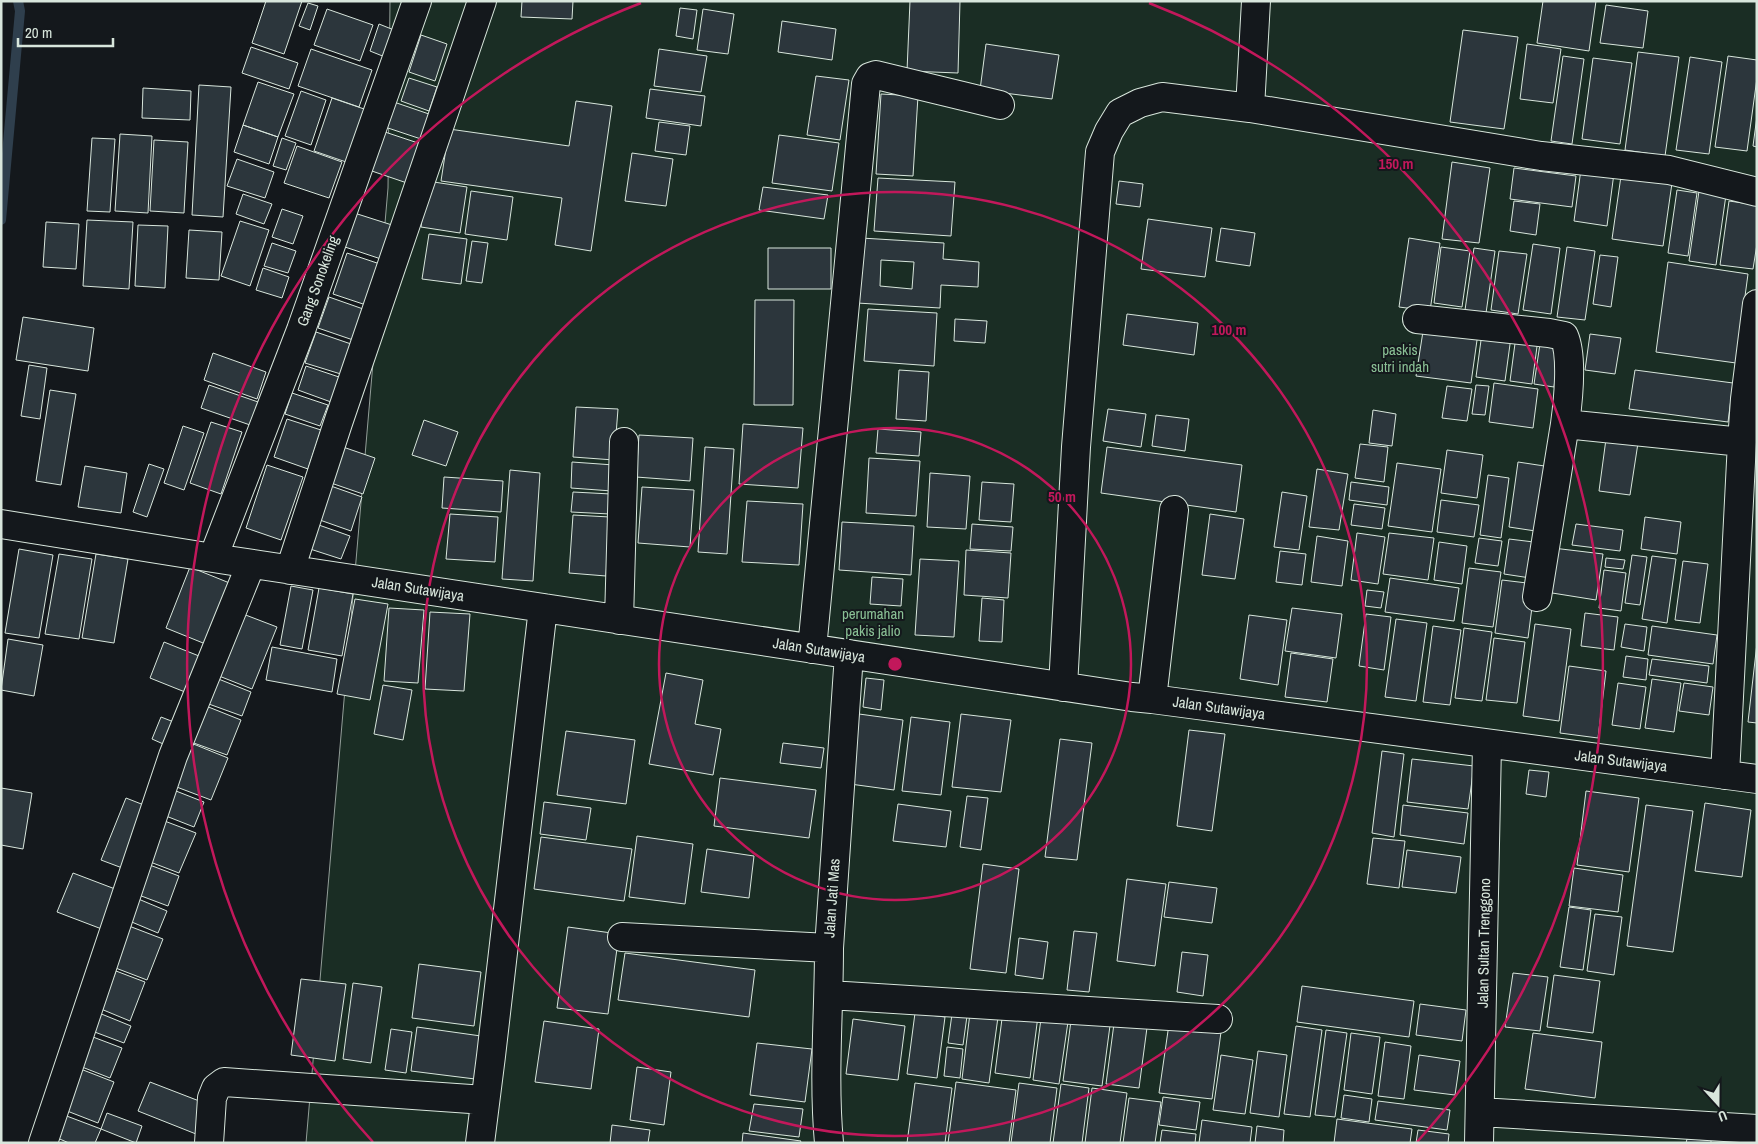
<svg xmlns="http://www.w3.org/2000/svg" width="1758" height="1144" viewBox="0 0 1758 1144" font-family="'Archivo Narrow',sans-serif">
<rect width="100%" height="100%" fill="#14181c"/>
<path fill="#1a2d24" stroke="#939e99" d="M390 1H1757V1143H306L388 188Z"/>
<g fill="none" stroke-linecap="round" stroke-linejoin="round">
<path stroke="#2f3f4d" stroke-width="10" d="M1 220 20 11 18 1"/>
</g>
<path fill="#2c363c" stroke="#d8e6dc" fill-rule="evenodd" d="M266 1H302L284 54 252 43Z
M522 1H573L572 19 521 17Z
M910 1H960L958 73 907 71Z
M1543 1H1596L1589 51 1537 43Z
M308 3 318 6 310 30 299 26Z
M1606 5 1648 11 1643 48 1600 43Z
M680 8 697 10 693 39 676 36Z
M327 9 373 25 360 61 314 45Z
M703 9 734 14 728 54 697 50Z
M782 21 836 29 832 60 778 52Z
M379 24 394 30 385 57 370 51Z
M1463 30 1518 37 1504 129 1450 122Z
M421 35 447 44 435 81 409 72Z
M986 44 1059 55 1052 99 980 90Z
M1527 44 1561 49 1553 103 1520 99Z
M251 47 298 63 289 89 242 73Z
M311 49 372 70 359 107 298 86Z
M659 49 707 56 701 92 654 86Z
M1638 52 1679 57 1665 156 1625 150Z
M1563 56 1584 59 1572 144 1551 141Z
M1728 56 1757 60V78L1747 151 1715 147Z
M1690 57 1722 62 1709 154 1676 150Z
M1593 58 1632 63 1620 144 1582 139Z
M816 76 849 80 840 140 807 135Z
M409 78 437 87 429 111 401 101Z
M258 82 294 94 278 137 243 125Z
M199 85 231 87 223 217 192 215Z
M143 88 191 91 190 120 142 118Z
M650 89 705 96 701 126 646 118Z
M301 91 326 100 311 145 285 136Z
M881 94 918 96 913 176 876 174Z
M332 98 370 111 352 164 314 151Z
M388 100 429 114 421 139 379 125Z
M576 101 612 106 591 251 555 245 562 198 441 181 449 129 569 146Z
M1757 116V147L1753 146Z
M659 122 690 126 686 155 655 151Z
M243 125 278 137 269 164 234 152Z
M376 129 421 144 407 183 363 168Z
M120 134 152 136 148 213 115 211Z
M779 135 839 143 832 191 772 183Z
M92 138 115 139 110 212 87 211Z
M282 138 296 143 286 170 273 166Z
M154 140 188 142 184 213 150 211Z
M297 146 342 162 329 198 284 183Z
M632 153 673 159 666 206 625 201Z
M237 159 274 172 265 198 227 186Z
M1452 162 1490 168 1479 243 1442 239Z
M1514 168 1576 176 1572 207 1510 199Z
M1581 169 1614 173 1607 226 1574 221Z
M1621 176 1672 183 1663 246 1612 239Z
M878 178 955 182 951 236 874 231Z
M427 181 467 187 460 233 421 227Z
M1119 181 1143 184 1140 207 1116 204Z
M763 187 828 195 824 219 759 210Z
M1677 190 1697 193 1688 256 1668 253Z
M471 191 513 197 507 240 465 234Z
M1699 191 1726 195 1716 265 1689 261Z
M243 194 272 204 264 224 236 214Z
M1514 201 1540 204 1536 235 1510 231Z
M1729 201 1757 205V244L1753 269 1720 265Z
M282 209 303 216 293 244 272 237Z
M348 211 392 225 381 259 336 244Z
M1148 219 1212 228 1205 277 1141 269Z
M87 220 133 222 129 289 83 286Z
M240 221 269 230 250 286 221 276Z
M46 222 79 224 76 269 43 267Z
M138 225 168 226 165 288 135 286Z
M1221 228 1255 233 1250 266 1216 261Z
M189 230 222 232 219 280 186 278Z
M429 234 467 239 461 284 422 279Z
M861 238 944 243 943 259 979 262 978 287 941 285 940 308 857 303ZM881 260 914 262 912 289 880 286Z
M1409 238 1440 243 1430 311 1399 307Z
M472 241 488 243 482 283 466 281Z
M272 243 296 251 288 273 264 266Z
M1533 244 1560 248 1551 314 1523 310Z
M1441 247 1470 251 1462 307 1434 303Z
M1567 247 1595 251 1585 320 1557 317Z
M768 248H831V289H768Z
M1474 248 1495 251 1486 313 1465 310Z
M1499 251 1527 254 1518 314 1491 310Z
M347 253 380 264 366 305 333 294Z
M1600 255 1618 257 1611 307 1593 304Z
M1668 262 1748 274 1736 363 1656 352Z
M263 268 289 277 282 298 256 290Z
M329 297 366 310 356 341 318 328Z
M755 300H794L793 405H754Z
M868 309 937 313 934 366 864 361Z
M1127 314 1198 323 1194 355 1123 345Z
M23 317 94 328 88 371 16 360Z
M955 319 987 321 985 343 954 341Z
M1424 325 1478 333 1471 383 1416 376Z
M316 332 354 345 344 375 305 363Z
M1482 333 1511 337 1505 381 1476 377Z
M1590 334 1621 338 1615 374 1585 370Z
M1516 336 1538 339 1532 384 1510 381Z
M1541 337 1560 340 1554 387 1534 384Z
M213 353 266 372 257 399 204 380Z
M29 365 47 368 40 419 21 416Z
M306 366 339 377 331 402 298 390Z
M899 370 929 372 926 421 896 419Z
M1635 370 1733 383 1728 422 1629 409Z
M1494 383 1538 389 1533 428 1489 422Z
M209 385 261 403 253 426 201 408Z
M1476 385 1489 386 1485 415 1472 414Z
M1447 386 1472 389 1467 421 1442 418Z
M50 390 76 394 61 485 36 481Z
M292 393 328 405 320 426 285 414Z
M576 407 618 409 614 460 573 457Z
M1108 409 1146 414 1141 447 1103 441Z
M1373 410 1396 414 1392 446 1369 443Z
M1156 415 1189 419 1185 451 1152 446Z
M287 419 321 430 308 469 274 457Z
M424 420 458 432 446 466 412 455Z
M211 422 242 432 221 494 190 483Z
M743 424 803 428 798 488 739 484Z
M183 426 204 433 184 490 164 483Z
M878 429 921 432 919 456 876 453Z
M639 435 693 438 690 481 636 477Z
M1606 439 1638 443 1630 495 1599 491Z
M1360 444 1388 447 1384 482 1355 478Z
M343 447 375 458 363 494 331 483Z
M705 447 734 449 727 554 698 552Z
M1107 447 1242 465 1236 512 1101 493Z
M1447 450 1483 455 1477 498 1441 493Z
M869 458 920 461 916 516 866 513Z
M572 462 614 465 612 491 571 488Z
M1518 462 1551 467 1542 532 1509 527Z
M1397 463 1441 469 1432 532 1388 526Z
M149 464 164 469 147 517 133 512Z
M267 465 303 477 281 540 246 528Z
M85 466 127 473 121 513 78 507Z
M1317 469 1348 474 1339 530 1309 527Z
M510 470 540 473 533 581 502 579Z
M930 473 970 476 966 529 927 527Z
M1488 475 1509 478 1501 538 1480 535Z
M444 477 503 481 501 512 442 508Z
M982 482 1014 484 1011 522 979 520Z
M1351 482 1389 487 1387 505 1349 500Z
M328 485 362 497 351 531 317 519Z
M642 487 694 490 690 547 638 543Z
M573 492 611 494 610 514 571 512Z
M1282 492 1307 496 1299 550 1274 547Z
M1441 500 1479 505 1474 537 1437 532Z
M747 501 803 504 799 565 742 562Z
M1354 504 1385 508 1382 529 1351 525Z
M450 514 498 517 495 562 446 559Z
M1210 514 1244 519 1235 579 1202 575Z
M573 515 610 517 606 576 569 573Z
M1645 517 1681 522 1677 554 1641 549Z
M842 522 914 526 911 575 839 570Z
M316 524 350 536 341 559 307 548Z
M972 524 1013 527 1011 551 970 549Z
M1576 524 1623 530 1620 551 1572 545Z
M1357 533 1385 537 1378 584 1351 580Z
M1389 533 1434 538 1428 580 1383 574Z
M1317 536 1348 541 1342 586 1311 582Z
M1479 538 1502 541 1498 566 1475 563Z
M1509 539 1542 543 1537 579 1504 574Z
M1439 542 1467 546 1462 584 1434 580Z
M1553 548 1603 554 1596 600 1546 592Z
M19 549 53 555 39 638 5 633Z
M966 550 1011 553 1008 598 964 595Z
M1280 551 1306 554 1302 585 1276 582Z
M59 554 92 559 79 639 45 634Z
M96 554 128 559 114 643 82 638Z
M1632 555 1647 557 1640 605 1625 603Z
M1652 556 1676 559 1667 623 1642 619Z
M1606 558 1625 560 1623 569 1605 567Z
M920 559 959 561 954 637 915 635Z
M1683 561 1708 564 1700 623 1675 620Z
M190 567 232 584 208 645 166 628Z
M1469 568 1501 572 1493 627 1462 623Z
M1604 570 1626 573 1621 611 1599 608Z
M872 577 903 579 901 606 870 604Z
M1390 578 1459 588 1454 621 1385 612Z
M1502 580 1535 584 1528 638 1495 633Z
M291 586 313 590 302 649 280 645Z
M319 588 353 594 342 656 308 650Z
M1367 590 1384 592 1381 608 1365 606Z
M982 598 1004 600 1002 642 979 641Z
M355 599 388 604 370 700 337 694Z
M389 608 424 610 418 683 384 681Z
M1292 608 1342 614 1336 658 1285 651Z
M430 612 470 614 464 691 425 689Z
M1585 613 1618 617 1614 650 1581 646Z
M243 614 277 627 252 689 219 676Z
M1366 614 1391 617 1384 670 1359 666Z
M1249 615 1287 620 1278 685 1240 679Z
M1396 619 1427 623 1416 701 1385 697Z
M1535 624 1571 629 1559 721 1523 716Z
M1625 624 1647 627 1644 651 1621 647Z
M1433 626 1461 630 1450 705 1423 702Z
M1652 626 1717 635 1713 664 1648 655Z
M1464 628 1492 632 1482 701 1455 698Z
M1494 638 1525 642 1517 703 1486 700Z
M8 639 43 645 34 696 1 690Z
M164 642 204 658 190 694 150 678Z
M1757 643V723L1748 722Z
M272 647 337 659 332 692 266 680Z
M1291 653 1333 659 1327 702 1285 697Z
M1626 656 1648 659 1646 680 1623 677Z
M1652 659 1709 666 1707 683 1649 675Z
M1569 666 1606 671 1598 738 1560 733Z
M666 673 703 680 695 724 721 729 713 775 649 764Z
M216 678 251 692 242 716 206 703Z
M866 678 884 680 881 710 863 707Z
M1652 679 1681 683 1674 732 1645 728Z
M1618 683 1646 687 1640 729 1612 725Z
M1684 683 1713 687 1709 715 1679 711Z
M383 685 412 690 403 740 374 734Z
M206 706 241 720 227 755 191 742Z
M859 714 903 720 894 790 850 784Z
M961 714 1011 720 1001 792 952 787Z
M161 717 179 724 170 747 152 739Z
M911 717 950 722 941 795 902 791Z
M1189 730 1225 734 1212 831 1177 826Z
M566 731 635 740 626 804 557 795Z
M1060 739 1092 743 1077 860 1045 857Z
M191 743 228 758 211 800 174 786Z
M783 743 824 748 821 768 780 763Z
M1382 751 1404 754 1394 837 1372 833Z
M1412 759 1474 766 1468 809 1407 802Z
M1529 770 1549 772 1546 797 1526 794Z
M720 778 816 790 809 838 714 826Z
M1 788 32 793 23 849 1 845Z
M176 791 204 802 194 827 166 816Z
M1586 791 1639 798 1629 872 1577 865Z
M967 796 988 798 981 850 960 847Z
M126 798 149 807 125 869 101 860Z
M544 802 591 808 586 840 540 834Z
M1705 803 1751 810 1742 877 1695 871Z
M898 804 951 811 946 847 893 841Z
M1403 805 1468 813 1464 844 1400 835Z
M1646 805 1693 811 1673 952 1627 946Z
M162 820 196 833 179 873 145 860Z
M637 836 693 844 685 904 629 897Z
M541 837 632 849 624 901 534 889Z
M1373 838 1405 841 1399 888 1367 884Z
M707 849 754 856 749 898 701 892Z
M1407 850 1461 857 1456 893 1402 887Z
M147 864 179 876 168 906 136 894Z
M983 864 1019 869 1006 973 970 969Z
M1574 868 1623 875 1618 912 1569 906Z
M73 873 123 892 107 931 57 912Z
M1127 879 1166 884 1155 966 1117 961Z
M1169 882 1217 888 1212 923 1164 917Z
M136 898 167 911 158 933 127 920Z
M1569 907 1591 910 1583 970 1560 967Z
M1595 914 1622 917 1614 975 1587 971Z
M129 926 163 939 147 980 113 967Z
M568 927 619 934 608 1014 557 1008Z
M1074 931 1097 933 1089 992 1067 990Z
M1019 938 1048 942 1043 979 1015 975Z
M1182 952 1208 955 1203 996 1177 992Z
M625 953 755 970 749 1017 618 1000Z
M419 964 481 972 474 1026 412 1018Z
M116 971 145 982 130 1021 101 1009Z
M1513 973 1548 977 1540 1031 1505 1027Z
M1554 975 1600 981 1593 1033 1547 1027Z
M301 979 346 984 335 1061 291 1055Z
M353 983 382 987 371 1063 343 1059Z
M1302 986 1414 1001 1409 1037 1297 1022Z
M1420 1004 1466 1010 1462 1041 1416 1035Z
M1003 1011 1038 1016 1030 1078 995 1073Z
M1042 1011 1069 1015 1059 1084 1033 1080Z
M99 1013 131 1026 124 1043 92 1031Z
M915 1013 945 1017 937 1078 907 1074Z
M970 1013 998 1017 989 1083 962 1079Z
M1072 1013 1111 1018 1102 1086 1063 1081Z
M952 1014 967 1016 963 1045 948 1043Z
M1115 1016 1148 1020 1139 1088 1106 1084Z
M853 1019 905 1026 898 1080 846 1074Z
M544 1021 599 1029 591 1089 535 1082Z
M1169 1024 1221 1032 1212 1099 1159 1093Z
M1296 1026 1322 1030 1310 1117 1284 1114Z
M417 1027 481 1036 475 1079 411 1071Z
M391 1029 412 1032 406 1073 385 1070Z
M1326 1030 1347 1033 1335 1117 1315 1115Z
M1351 1033 1380 1037 1372 1094 1344 1090Z
M1533 1033 1602 1042 1595 1098 1525 1089Z
M93 1037 122 1048 110 1078 82 1067Z
M1385 1042 1411 1046 1404 1099 1378 1096Z
M757 1043 812 1049 805 1102 750 1095Z
M947 1047 963 1049 960 1078 944 1076Z
M1258 1051 1287 1055 1279 1117 1250 1113Z
M1221 1055 1253 1060 1245 1114 1213 1110Z
M1419 1055 1460 1061 1455 1095 1414 1090Z
M637 1067 671 1072 664 1125 630 1120Z
M78 1068 114 1082 98 1123 62 1109Z
M150 1082 207 1104 196 1134 138 1111Z
M956 1082 1016 1090 1009 1143H948Z
M915 1083 952 1088 945 1143H907Z
M1019 1083 1057 1088 1050 1143H1011Z
M1061 1084 1089 1088 1082 1143H1053Z
M1092 1088 1127 1093 1120 1143H1085Z
M1344 1095 1372 1099 1369 1122 1341 1118Z
M1163 1097 1200 1102 1196 1130 1159 1125Z
M1129 1098 1161 1102 1155 1143H1123Z
M1378 1101 1450 1110 1447 1130 1375 1120Z
M754 1104 803 1109 799 1137 749 1131Z
M107 1113 142 1126 136 1143 101 1129Z
M64 1115 101 1129 95 1143H69L55 1137Z
M1337 1119 1412 1129 1410 1143H1334Z
M1202 1120 1252 1127 1250 1143H1199Z
M612 1125 650 1130 648 1143H610Z
M1257 1126 1284 1130 1283 1143H1255Z
M1162 1130 1196 1134 1195 1143H1160Z
M1418 1130 1449 1134 1448 1143H1416Z
M743 1133 801 1141 800 1143H742Z
M1687 1139 1711 1140V1143H1686Z"/>
<g fill="none" stroke-linecap="round" stroke-linejoin="round">
<g stroke="#d8e6dc" stroke-width="30">
<path id="minor" d="M1250 108 1541 156 1669 170 1757 192
M1417 319 1549 333 1564 336C1573 356 1568 402 1565 424L1742 442
M1 524 213 558 1132 697 1152 699 1757 779
M213 558 301 330 417 1
M290 570 338 423 482 1
M1537 597 1565 424
M619 620 624 442
M812 649 866 84 870 77 876 75 1000 105
M1063 687 1076 447 1100 152 1109 131 1120 113 1140 103 1162 97 1250 108 1256 1
M1152 699 1174 510
M1725 775 1742 442 1745 399 1757 304
M622 937 829 948
M829 995 1218 1019
M1480 1112 1757 1129
M43 1143 173 756 251 564
M209 1143 212 1098 216 1088 224 1082 485 1100
M480 1143 491 1056 543 608
M829 1143C823 1078 829 1013 829 948L849 654
M1479 1143 1487 744"/>
</g>
<use href="#minor" stroke="#14181c" stroke-width="28"/>
</g>
<g fill="none" stroke="#c2185b" stroke-width="2.5">
<circle cx="895" cy="664" r="236"/>
<circle cx="895" cy="664" r="472"/>
<path d="M373 1142A708 708 0 0 1 641 3M1149 3A708 708 0 0 1 1417 1142"/>
</g>
<g text-anchor="middle" stroke-width="4" stroke-linejoin="round" paint-order="stroke">
<g font-size="15" fill="#d8e6dc" stroke="#14181c">
<text transform="translate(318 281) rotate(-70)" y="5">Gang Sonokeling</text>
<text transform="translate(418 589) rotate(9)" y="5">Jalan Sutawijaya</text>
<text transform="translate(819 650) rotate(9)" y="5">Jalan Sutawijaya</text>
<text transform="translate(1219 708) rotate(8)" y="5">Jalan Sutawijaya</text>
<text transform="translate(1621 761) rotate(7)" y="5">Jalan Sutawijaya</text>
<text transform="translate(832 898) rotate(-86)" y="5">Jalan Jati Mas</text>
<text transform="translate(1484 943) rotate(-89)" y="5">Jalan Sultan Trenggono</text>
</g>
<g font-size="15" fill="#8ac095" stroke="#14181c">
<text x="1400" y="355">paskis<tspan x="1400" dy="17">sutri indah</tspan></text>
<text x="873" y="619">perumahan<tspan x="873" dy="17">pakis jalio</tspan></text>
</g>
</g>
<circle cx="895" cy="664" r="8" fill="#c2185b" stroke="#14181c" stroke-width="2.5"/>
<g font-size="15" text-anchor="middle" font-weight="bold" fill="#c2185b" stroke="#14181c" stroke-width="4" stroke-linejoin="round" paint-order="stroke">
<text x="1396" y="169">150 m</text>
<text x="1229" y="335">100 m</text>
<text x="1062" y="502">50 m</text>
</g>
<rect width="1758" height="1144" fill="none" stroke="#d8e6dc" stroke-width="5"/>
<g transform="translate(1718 1104) rotate(159)" stroke="#14181c" stroke-width="4" paint-order="stroke">
<path d="M0-4L9 19L0 12L-9 19Z" fill="#d8e6dc"/>
<text y="-8" font-size="14" font-weight="bold" text-anchor="middle" fill="#d8e6dc">U</text>
</g>
<path d="M18 38v8h95v-8" fill="none" stroke="#d8e6dc" stroke-width="2.5"/>
<text x="25" y="38" font-size="15" fill="#d8e6dc" stroke="#14181c" stroke-width="4" paint-order="stroke">20 m</text>
</svg>
